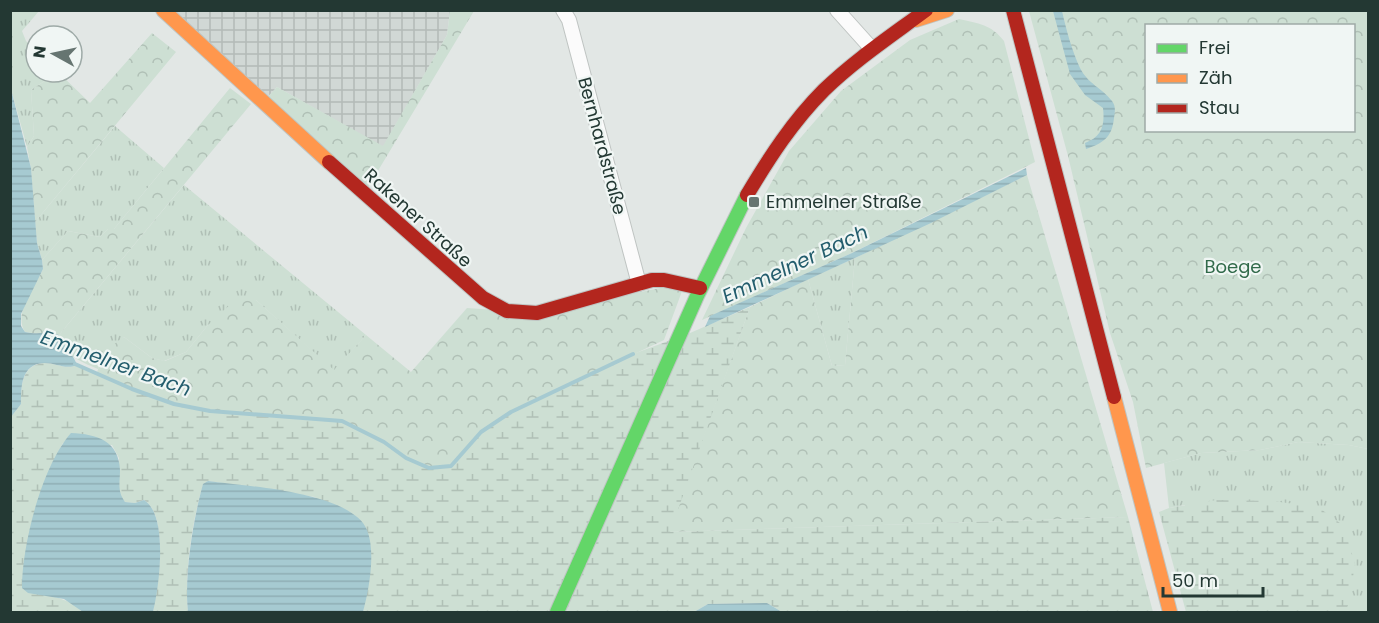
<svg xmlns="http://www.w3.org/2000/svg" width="1379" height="623" viewBox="0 0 1379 623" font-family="Poppins,sans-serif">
<defs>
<pattern id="industrial-grid" width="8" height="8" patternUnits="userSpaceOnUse" patternTransform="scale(1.5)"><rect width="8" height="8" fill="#d1d8d5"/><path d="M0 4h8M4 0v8" fill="none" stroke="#b3bab7"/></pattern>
<pattern id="grass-tufts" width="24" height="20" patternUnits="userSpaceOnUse" patternTransform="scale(1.5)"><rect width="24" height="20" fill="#cddfd3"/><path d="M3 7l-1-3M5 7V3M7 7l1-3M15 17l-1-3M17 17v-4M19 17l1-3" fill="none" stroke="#b0c0b6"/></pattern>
<pattern id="forest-crowns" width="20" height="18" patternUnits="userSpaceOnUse" patternTransform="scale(1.5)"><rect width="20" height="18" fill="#cddfd3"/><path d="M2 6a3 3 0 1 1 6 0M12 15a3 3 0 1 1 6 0" fill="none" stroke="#b0c0b6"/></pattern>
<pattern id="wetland-marsh" width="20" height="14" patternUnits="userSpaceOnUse" patternTransform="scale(1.5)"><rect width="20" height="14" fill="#cddfd3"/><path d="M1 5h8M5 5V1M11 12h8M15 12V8" fill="none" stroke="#b0c0b6"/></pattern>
<pattern id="water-rules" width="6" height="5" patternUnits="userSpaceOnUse" patternTransform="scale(1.5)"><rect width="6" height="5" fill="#a6cad1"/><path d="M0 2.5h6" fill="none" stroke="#8faeb4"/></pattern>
</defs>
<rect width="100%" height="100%" fill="#e2e7e5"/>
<path fill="url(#industrial-grid)" d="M163 11H450L447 35 383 147 277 87 264 101Z"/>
<path fill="url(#grass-tufts)" d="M10 11H39L22 31 26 41 36 51V72H58L31 90 34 136 27 147 11 89Z
M115 126 164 168 114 229H108L100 237 68 231 42 260 37 243 35 222Z
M184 185 366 335 334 371 256 300 208 325 186 352 164 361 152 358 124 337 100 362 98 369C79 361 66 356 59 335Z
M855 258 845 365 832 366 808 279Z
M1298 442 1349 445 1368 449V612H1211L1185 505 1169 508 1164 463 1201 453 1260 450Z"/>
<path fill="url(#forest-crowns)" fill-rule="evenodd" d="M450 11H474L364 194 264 101 277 87 383 146 447 35Z
M1029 11H1368V449L1349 445 1298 442 1260 450 1201 453 1146 468 1133 402 1110 333 1068 156ZM1146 26H1354V130H1146Z
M959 19C978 23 992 25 1004 41L1035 162 852 253 702 320 746 228 789 151 841 91 910 40Z
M152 33 176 52 35 222 31 169 27 147 34 136 31 90 58 72 90 103Z
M230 88 251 104 59 335C48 331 37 335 25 332 13 313 35 287 43 269L42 260 68 231 100 237 108 229H114Z
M1027 175 1128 517 669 532 750 307 808 279 832 366 845 365 855 258Z
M685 283 664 340 511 412 451 466 429 468 406 458 384 442 305 417 210 411 174 404 132 389 97 373C101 355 110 346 124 337L152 358 165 361 186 352 208 325 233 302 256 300 334 370 366 335 411 372 467 308 537 313Z"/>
<path fill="url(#wetland-marsh)" d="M750 307 670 532 1128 517 1153 612H782L767 603 708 604 694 612H363L369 578 371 556 315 497 208 481 203 485C192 521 184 575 188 612H153C157 587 170 516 144 500L135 503 125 502 119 495V458L112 445 63 443C46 475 34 510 27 545L53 596 72 603 83 612H11V417L21 404C21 387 21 365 44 363 57 363 65 370 77 365L132 389 174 404 210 411 342 421 384 442 406 458 429 468 451 466 481 432 511 412 633 354 690 333Z
M1216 500 1272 501 1318 507 1344 526 1355 564 1349 603 1345 612H1186L1159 512 1169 508Z"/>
<path fill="url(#water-rules)" d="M1053 11H1062C1066 29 1072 51 1080 68 1088 84 1102 88 1112 101 1116 106 1115 112 1114 118 1112 138 1103 143 1086 149L1085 143C1102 137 1105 125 1103 108L1085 95 1070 74Z
M11 89 31 168 37 243 42 260 43 269 21 314V326L25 332C37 335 48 331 59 335 63 347 73 353 77 365 65 370 57 363 44 363 21 364 21 387 21 404L11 417Z
M1026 168 1027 175 931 223 705 327 710 316 852 253Z
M71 433C97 434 119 441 120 470 120 483 117 491 125 502L135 503 144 500C169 515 159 588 153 612H83L64 599 28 593 22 588C22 544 42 466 71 433Z
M208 481C245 486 352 492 367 530 376 552 369 590 363 612H188C184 575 193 520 203 484Z
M767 603 782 612H694L708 604Z"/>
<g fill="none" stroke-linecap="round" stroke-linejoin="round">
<path stroke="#a6cad1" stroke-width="4" d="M75 364 132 389 174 404 210 411 342 421 384 442 406 458 429 468 451 466 481 432 511 412 633 354"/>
<g stroke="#bfc4c2" stroke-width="16">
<path id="street" d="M563 10 569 20 639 284
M837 10 872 49"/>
</g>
<g stroke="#bfc5c3" stroke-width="16">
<path id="fast" d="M557 612 697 296 747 195"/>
</g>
<g stroke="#bfc5c3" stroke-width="16">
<path id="slow" d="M163 10 329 162
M916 20 947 10
M1114 397 1170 612"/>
</g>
<g stroke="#bfc5c3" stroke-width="16">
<path id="jam" d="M1013 10 1114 397
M329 162 483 298 507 311 537 313 652 280H664L700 288
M747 195C769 158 793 121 824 90 855 60 891 36 926 10"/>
</g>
<use href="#street" stroke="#fbfbfb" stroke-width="14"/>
<use href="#fast" stroke="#63d668" stroke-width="14"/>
<use href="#slow" stroke="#ff974d" stroke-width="14"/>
<use href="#jam" stroke="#b3261e" stroke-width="14"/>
</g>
<rect fill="#667571" stroke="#f0f6f4" stroke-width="2" x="748" y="196" width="12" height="12" rx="3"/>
<g text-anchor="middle" stroke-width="4.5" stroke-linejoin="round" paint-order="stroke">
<g font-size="18" fill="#233833" stroke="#f0f6f4">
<text transform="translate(602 146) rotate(75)" y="6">Bernhardstraße</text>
<text transform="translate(418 218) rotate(42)" y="6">Rakener Straße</text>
</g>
<g font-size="18" fill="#233833" stroke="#f0f6f4" text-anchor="start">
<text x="766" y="208">Emmelner Straße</text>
</g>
<g font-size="18" fill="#316a4a" stroke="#f0f6f4">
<text x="1233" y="273">Boege</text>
</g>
<g font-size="20" font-style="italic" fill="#235d6d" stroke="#f0f6f4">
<text transform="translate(795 264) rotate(-25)" y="7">Emmelner Bach</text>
<text transform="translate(116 363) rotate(20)" y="7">Emmelner Bach</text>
</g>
</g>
<rect width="1379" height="623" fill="none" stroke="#233833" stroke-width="24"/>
<rect x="1145" y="24" width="210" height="108" fill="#f0f6f4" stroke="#9eaaa7" stroke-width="1.5"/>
<rect x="1157" y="44" width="30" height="9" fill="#63d668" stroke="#9eaaa7" stroke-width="1.5"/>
<text x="1199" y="54" font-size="18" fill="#233833">Frei</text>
<rect x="1157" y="74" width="30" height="9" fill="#ff974d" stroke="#9eaaa7" stroke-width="1.5"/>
<text x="1199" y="84" font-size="18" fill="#233833">Zäh</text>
<rect x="1157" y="104" width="30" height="9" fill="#b3261e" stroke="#9eaaa7" stroke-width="1.5"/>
<text x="1199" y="114" font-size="18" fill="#233833">Stau</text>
<g transform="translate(54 54) rotate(278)"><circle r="28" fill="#f0f6f4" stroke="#9eaaa7" stroke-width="1.5"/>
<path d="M0-4.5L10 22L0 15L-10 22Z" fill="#667571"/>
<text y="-9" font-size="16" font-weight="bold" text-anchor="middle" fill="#233833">N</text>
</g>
<path d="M1163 587v9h100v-9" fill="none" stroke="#233833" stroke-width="3"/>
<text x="1172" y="587" font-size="18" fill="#233833" stroke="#f0f6f4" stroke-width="4.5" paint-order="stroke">50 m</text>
</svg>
